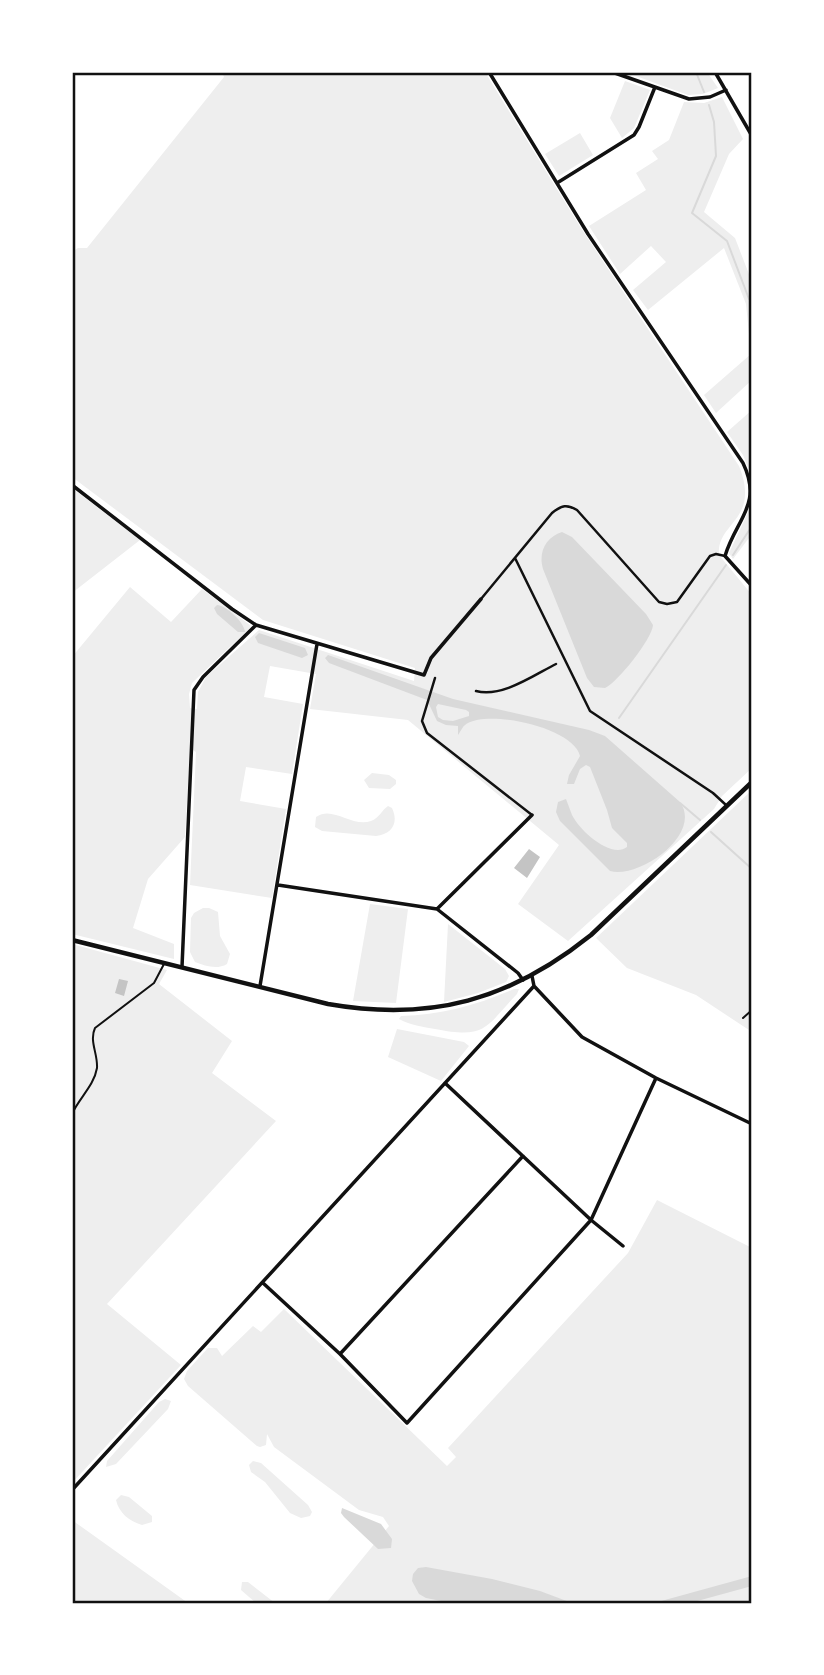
<svg xmlns="http://www.w3.org/2000/svg" width="824" height="1675" viewBox="0 0 824 1675" font-family="'Alegreya Sans',sans-serif">
<rect width="100%" height="100%" fill="#fff"/>
<path fill="#eee" d="M222 72H485L581 228 739 466C761 521 716 522 719 555L752 595V768L722 796 714 809 568 941 518 904 559 845 408 720 310 709 316 674 270 666 264 697 303 704 292 774 246 767 240 801 286 809 272 898 190 885 196 752 190 748 185 837 148 879 133 928 174 944V959L72 934V657L130 587 171 622 202 589 250 625V628L192 683 189 694 190 708 197 709 198 692 206 677 259 630 414 681 415 668 263 620 72 477V252L78 248H87L224 77Z
M625 72H707L718 88 703 94 688 95Z
M625 81 650 90 634 128 622 138 610 118Z
M722 97 743 139 729 154 704 212 735 238 752 282V380L716 413 704 395 751 354 746 304 724 248 648 310 633 290 666 262 651 246 620 274 589 226 646 190 636 173 658 159 652 151 669 140 684 102 704 103Z
M580 133 593 155 559 176 545 154Z
M752 410V477L743 455 727 432Z
M72 488 140 540 72 593Z
M752 504V534L733 559 729 553Z
M372 773 389 775 396 780V784L390 789 369 788 364 780Z
M752 790V1032L696 995 627 968 596 938Z
M388 806 392 808C399 823 392 834 376 836L322 831 315 827 316 817C333 805 352 828 371 821 379 818 382 810 388 806Z
M370 904 408 909 396 1003 353 1001Z
M203 908H209L218 912 220 936 230 954 227 964C217 970 205 966 195 962L190 952 191 918 194 913Z
M448 924 505 969 509 976 506 982 478 993 444 1002Z
M72 944 167 970 159 984 232 1041 212 1073 276 1121 107 1304 181 1365 72 1483Z
M514 989H519L517 994C485 1028 486 1039 435 1029 424 1027 409 1025 399 1019L401 1016C441 1015 477 1005 514 989Z
M397 1029 464 1042 469 1046 441 1081 388 1057Z
M657 1200 752 1248V1603H326L389 1526 383 1517 359 1510 274 1447 267 1434 266 1445 260 1447 257 1446 188 1386 184 1379 187 1371 208 1348H217L222 1356 253 1326 261 1332 284 1309 447 1466 456 1457 448 1448 628 1253Z
M165 1399 171 1401 168 1409 116 1464 106 1467 107 1461 159 1402Z
M253 1461 261 1463 308 1505 312 1512 310 1516 301 1518 290 1513 265 1482 251 1472 249 1465Z
M121 1495 129 1497 152 1516V1522L142 1525C129 1521 119 1513 116 1500Z
M72 1520 188 1603H72Z
M242 1582H248L275 1603H256L241 1590Z"/>
<path fill="#d9d9d9" fill-rule="evenodd" d="M562 532 572 537 646 614 653 625C652 639 618 682 605 688L594 687 587 678 543 569C538 552 546 537 562 532Z
M217 605C227 606 244 622 245 632H238L217 614 214 608Z
M259 633 305 648 308 655 302 658 258 643 255 637Z
M328 655 453 699 589 730 605 736 680 802C703 834 640 879 610 871L560 821 556 812 558 802 566 799C568 804 570 810 572 815 580 831 611 859 627 847V843L612 828 607 810 590 767 586 765 580 769 574 784H567L569 775 580 756C574 728 491 710 468 723 463 725 461 731 458 735V726L446 725 437 721 427 700 329 663 325 658ZM438 704 466 710 469 712V716L453 721 443 720 438 717 436 707Z
M342 1508 381 1524 392 1539 391 1548 378 1549 344 1517 341 1513Z
M426 1567 492 1579 540 1591 572 1603H451L426 1598 419 1594 412 1581 413 1574 418 1568Z
M752 1576V1586L690 1603H654Z"/>
<g fill="none" stroke-linecap="round" stroke-linejoin="round">
<path stroke="#d9d9d9" stroke-width="2" d="M696 72 704 92
M709 105 714 122 716 156 692 213 727 241 749 299
M751 311 752 315
M733 555 752 526
M619 718 726 565
M680 803 700 820
M711 832 752 869"/>
</g>
<path fill="#c4c4c4" d="M529 849 540 857 527 878 514 868Z
M119 979 128 981 124 996 115 993Z"/>
<g fill="none" stroke-linecap="round" stroke-linejoin="round">
<path stroke="#111" stroke-width="2" d="M743 1018 752 1010"/>
<path stroke="#111" stroke-width="2" d="M72 1114C79 1098 94 1086 97 1068 98 1054 89 1041 95 1028L154 983 164 964"/>
<path stroke="#111" stroke-width="2.5" d="M515 558 590 711 713 793 726 805
M481 599 552 513C562 505 567 504 577 510L659 602 667 604 677 602 710 556 716 554 725 556
M435 678 422 721 427 733 532 815
M476 691C502 698 534 675 556 664"/>
<path stroke="#111" stroke-width="3.5" d="M489 72 588 234 743 463C763 505 736 519 725 556L752 586
M612 72 689 99 710 97 726 90
M715 72 752 136
M557 183 634 135 639 127 655 87
M72 485 232 609 256 625 424 675 431 658 481 599
M278 885 437 909 518 973 523 980
M437 909 532 815
M182 967 194 690 203 677 256 625
M532 976 534 986 582 1037 656 1078 752 1124
M260 986 317 644
M445 1083 591 1220 623 1246
M263 1283 340 1354 407 1423 591 1220 656 1078
M340 1354 523 1156
M72 1490 534 986"/>
<path stroke="#111" stroke-width="4.5" d="M72 940 328 1004C431 1022 510 1000 591 935L752 782"/>
</g>
<rect width="824" height="1675" fill="none" stroke="#ffffff" stroke-width="147"/>
<rect x="74" y="74" width="676" height="1528" fill="none" stroke="#111" stroke-width="2.5"/>
</svg>
